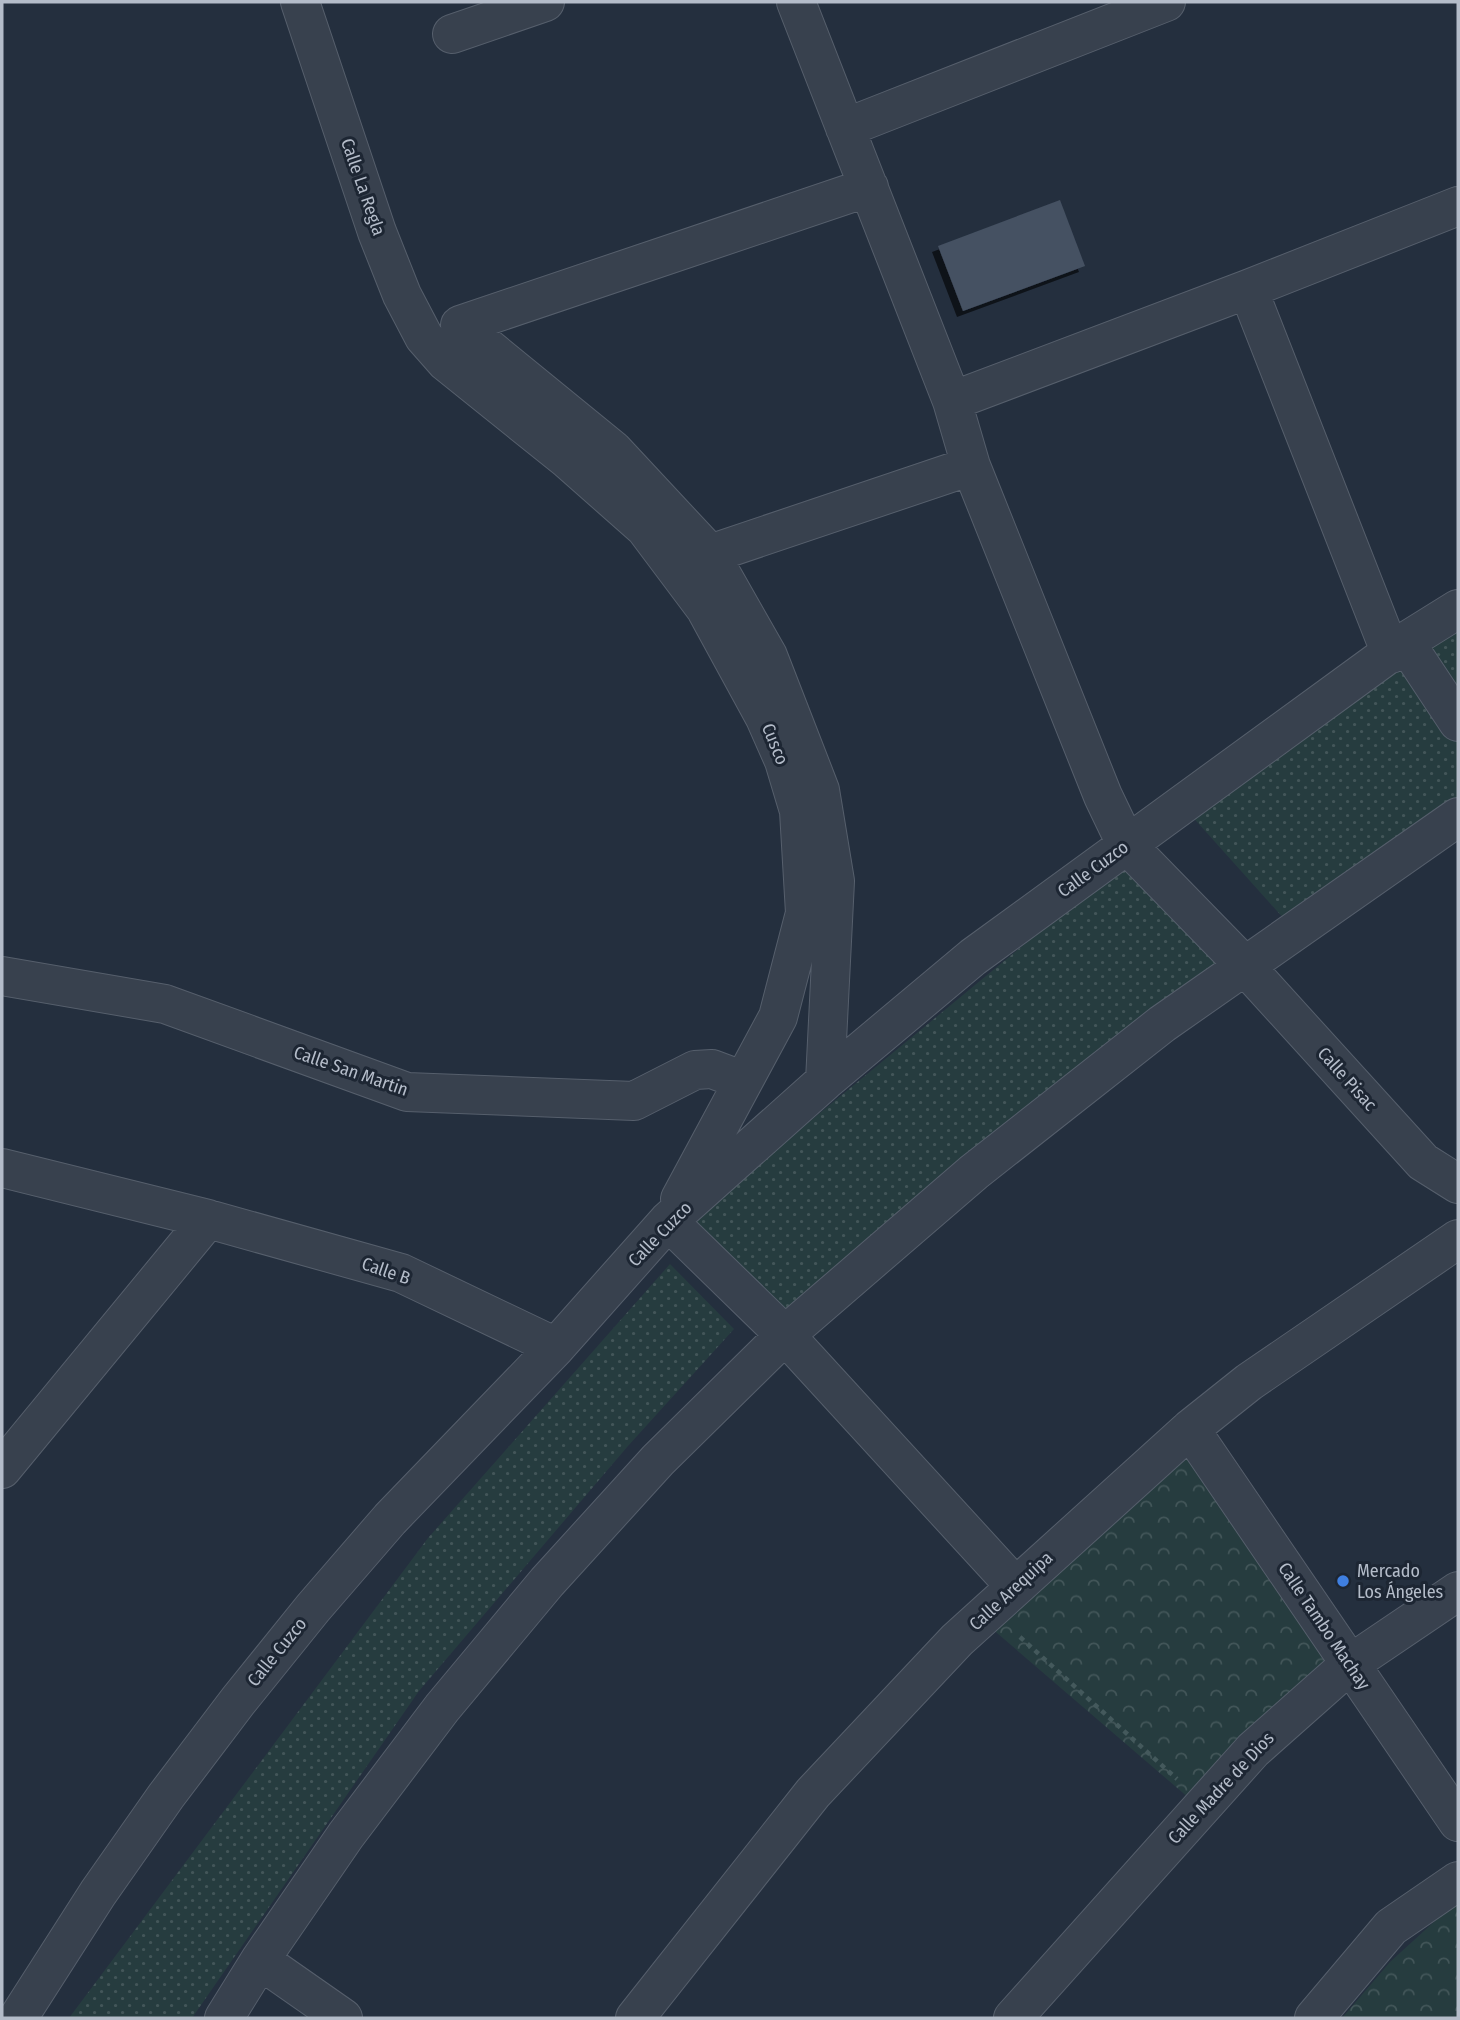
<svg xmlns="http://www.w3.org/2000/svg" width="1460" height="2020" viewBox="0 0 1460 2020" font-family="'Fira Sans Condensed',sans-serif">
<defs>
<pattern id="grass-dots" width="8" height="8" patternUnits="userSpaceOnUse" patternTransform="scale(1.75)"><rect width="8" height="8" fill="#263c3f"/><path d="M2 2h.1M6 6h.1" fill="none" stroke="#435659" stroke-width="1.8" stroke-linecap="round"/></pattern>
<pattern id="park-crowns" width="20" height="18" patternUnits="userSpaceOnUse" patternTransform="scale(1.75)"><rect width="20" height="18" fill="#263c3f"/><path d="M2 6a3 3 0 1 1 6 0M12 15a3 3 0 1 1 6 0" fill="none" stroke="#435659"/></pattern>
<filter id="shadow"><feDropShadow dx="-6" dy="6" stdDeviation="0" flood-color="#0009"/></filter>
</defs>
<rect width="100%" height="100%" fill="#242f3e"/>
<path fill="url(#grass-dots)" d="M1458 622V699L1423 644Z
M1403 658 1458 740V805L1286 921 1189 813Z
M1134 854 1231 957 788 1315 690 1220Z
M670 1264 734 1329 628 1446 419 1691 192 2018H69L428 1538Z"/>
<path fill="url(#park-crowns)" d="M1187 1443 1340 1659 1190 1799 983 1621Z
M1458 1900V2018H1342L1390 1962Z"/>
<path fill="#455162" filter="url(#shadow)" d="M1060 200 1085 266 963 311 938 246Z"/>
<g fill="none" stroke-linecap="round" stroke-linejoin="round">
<g stroke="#565f6c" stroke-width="40">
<path id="minor" d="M300 2 377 232 402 295 424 337 446 362 568 460 645 528 705 608 765 718 784 761 799 811 805 913 778 1017 680 1199
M796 2 952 401 971 466 1103 796 1126 844 1244 965 1423 1162 1458 1184
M452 34 545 2
M845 128 1166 2
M1248 289 1391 654
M952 401 1248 289 1458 206
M710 554 971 466
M1405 642 1458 722
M2 976 165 1004 407 1092 634 1101 695 1070 712 1069 728 1075 742 1083
M825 1081 835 881 820 790 768 656 710 554 613 450 460 325 869 187
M2 1168 208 1219 401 1273 556 1347
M668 1221 785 1335 1015 1586
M1190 1429 1458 1822
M2 1469 208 1219
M260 1960 343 2018
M18 2018 98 1893 166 1796 238 1701 313 1608 390 1519 556 1347 668 1221 825 1081 973 957 1405 642 1458 609
M224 2018 260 1960 346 1835 442 1708 547 1582 658 1460 785 1335 974 1172 1162 1024 1458 817
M635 2018 813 1793 957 1640 1190 1429 1249 1382 1458 1239
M1013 2018 1253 1750 1350 1664 1458 1591
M1314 2018 1391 1927 1458 1881"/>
</g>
<path stroke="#44595c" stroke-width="4.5" stroke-dasharray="5 5" stroke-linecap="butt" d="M1020 1637 1177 1779"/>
<use href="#minor" stroke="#38414e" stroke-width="38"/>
</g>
<circle fill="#3f7fe0" stroke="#1d2633" stroke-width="2.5" cx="1343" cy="1581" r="7"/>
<g text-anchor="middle" stroke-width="6" stroke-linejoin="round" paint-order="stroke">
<g font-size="18" fill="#b4bcc9" stroke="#1d2633">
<text transform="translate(363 187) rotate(71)" y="6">Calle La Regla</text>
<text transform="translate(775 744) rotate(68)" y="6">Cusco</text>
<text transform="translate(1093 869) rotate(-36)" y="6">Calle Cuzco</text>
<text transform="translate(351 1071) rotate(19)" y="6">Calle San Martin</text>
<text transform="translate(1347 1079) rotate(48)" y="6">Calle Pisac</text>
<text transform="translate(660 1234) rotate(-46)" y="6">Calle Cuzco</text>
<text transform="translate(386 1271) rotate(19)" y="6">Calle B</text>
<text transform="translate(1011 1591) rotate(-43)" y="6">Calle Arequipa</text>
<text transform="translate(1324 1626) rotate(56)" y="6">Calle Tambo Machay</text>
<text transform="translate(277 1652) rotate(-51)" y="6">Calle Cuzco</text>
<text transform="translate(1221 1788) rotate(-47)" y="6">Calle Madre de Dios</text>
</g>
<g font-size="18" fill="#b4bcc9" stroke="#1d2633" text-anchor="start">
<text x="1357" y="1577">Mercado<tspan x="1357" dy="21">Los Ángeles</tspan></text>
</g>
</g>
<rect width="1460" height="2020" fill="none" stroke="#b4bcc9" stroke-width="7"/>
</svg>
